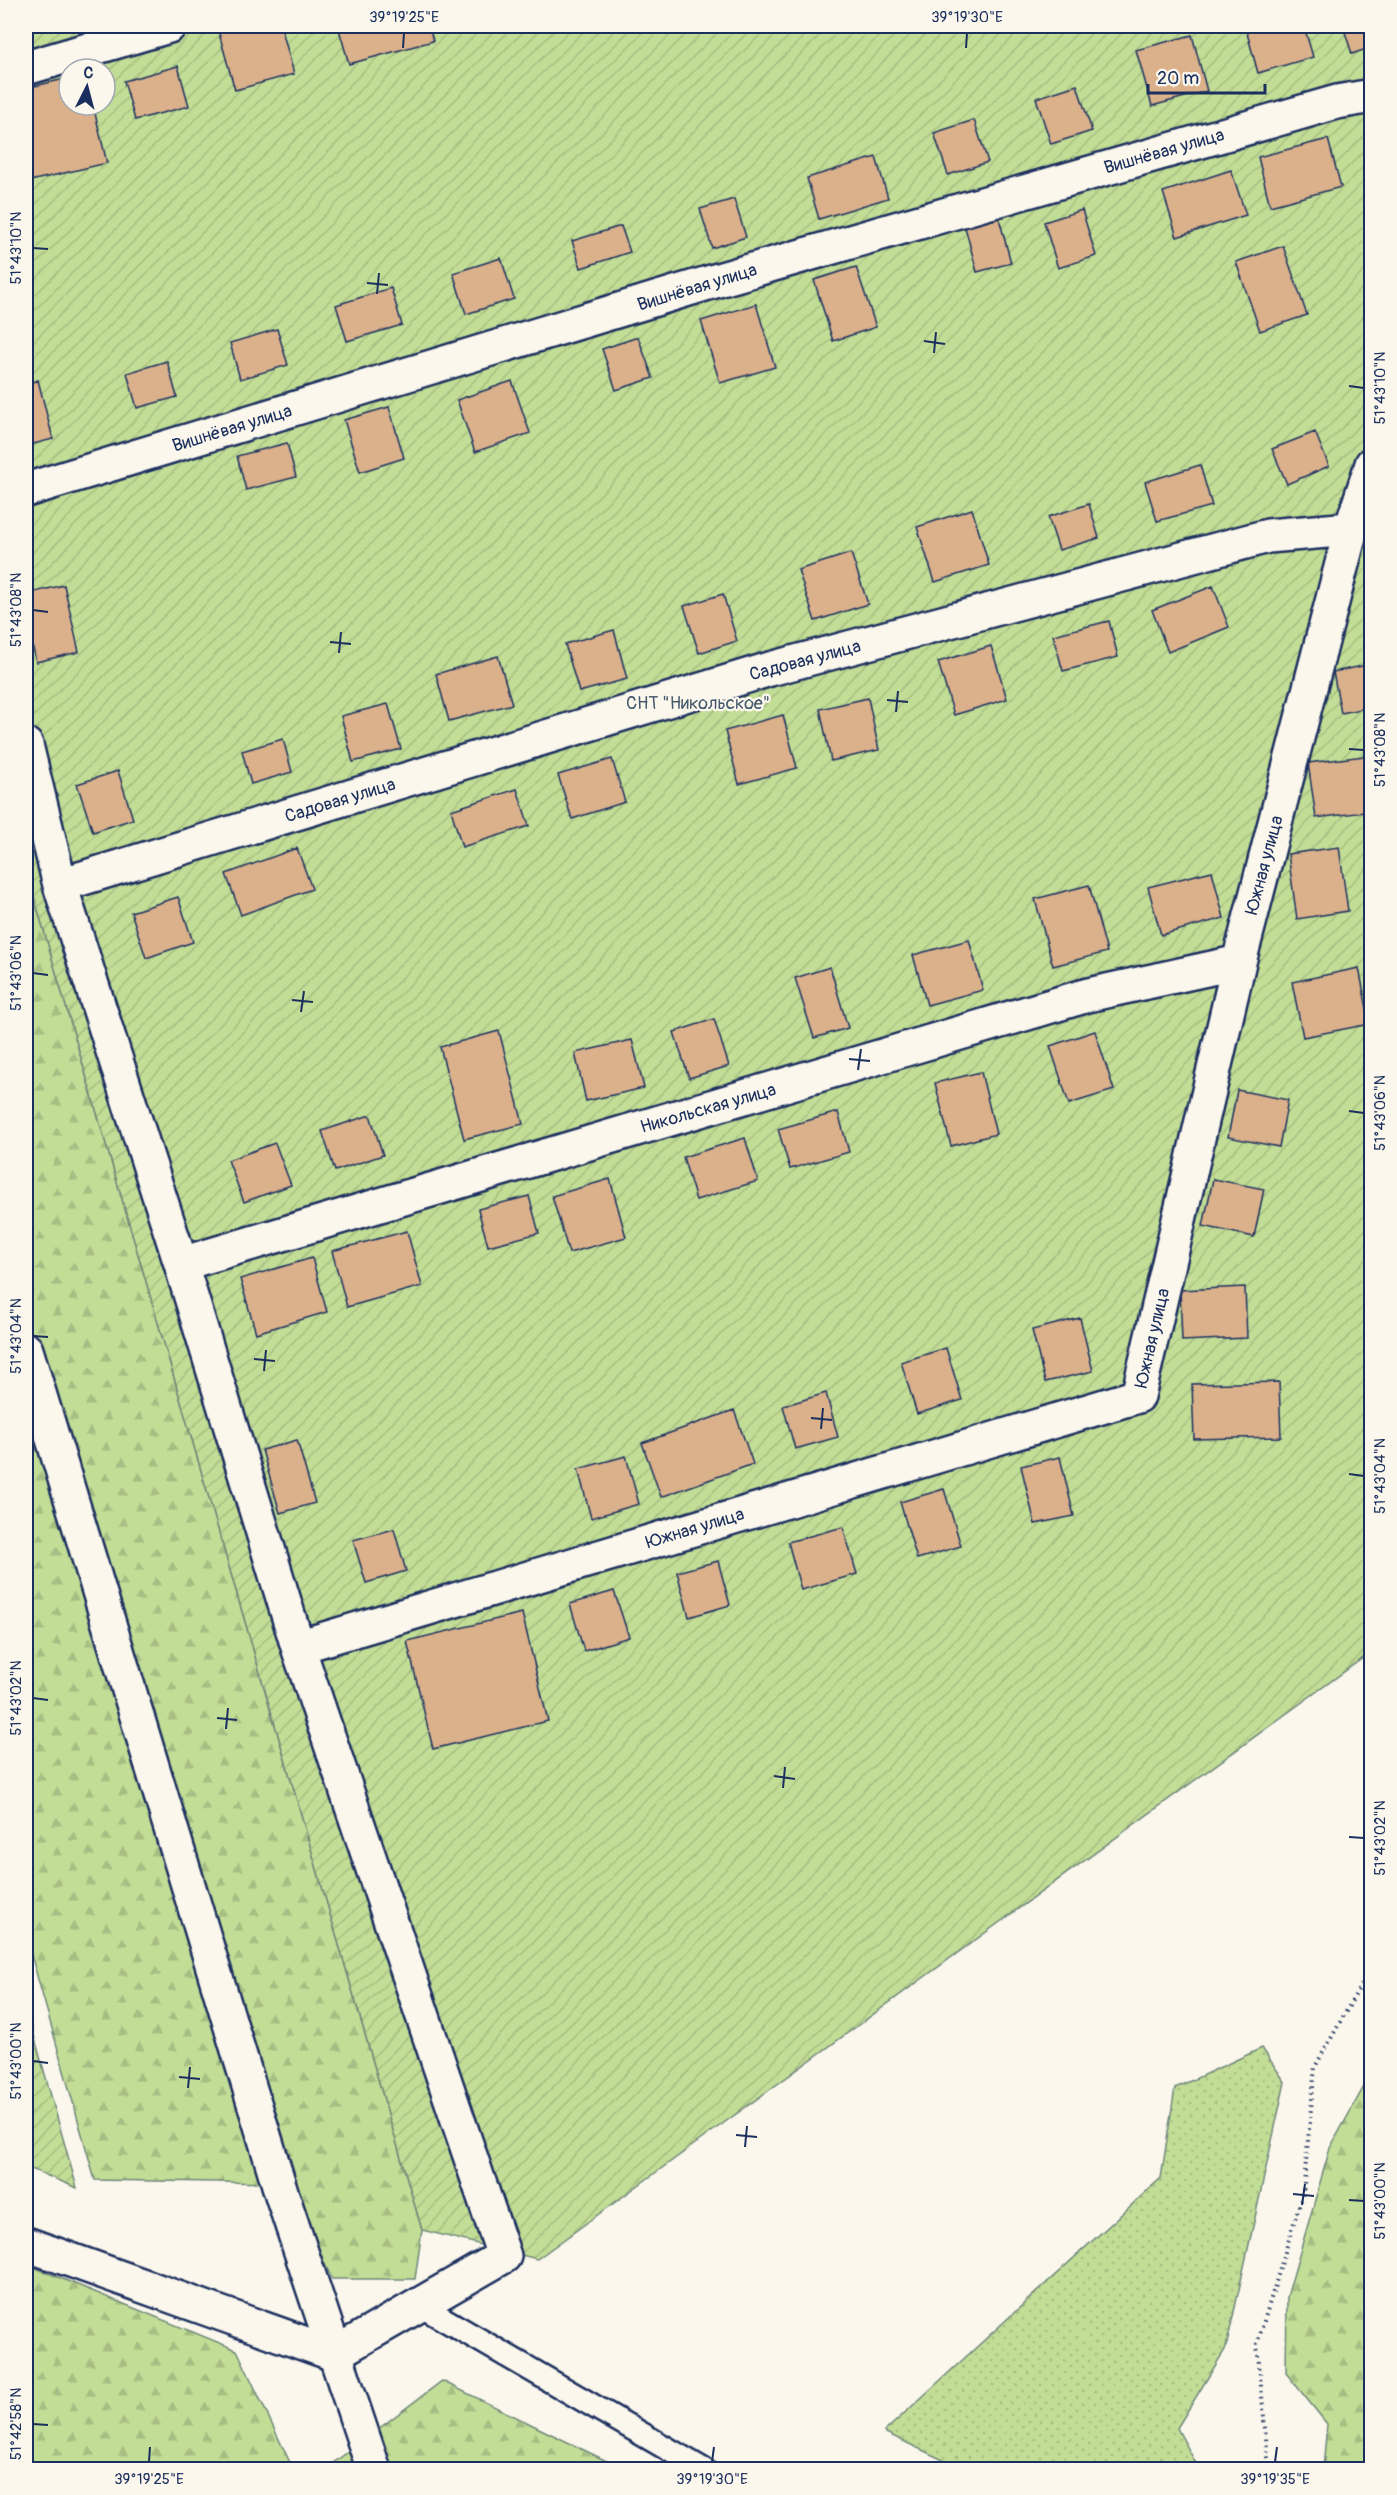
<svg xmlns="http://www.w3.org/2000/svg" width="1397" height="2495" viewBox="0 0 1397 2495" font-family="Pangolin,sans-serif">
<defs>
<pattern id="grass-dots" width="8" height="8" patternUnits="userSpaceOnUse" patternTransform="scale(1.5)"><rect width="8" height="8" fill="#c2dd95"/><path d="M2 2h.1M6 6h.1" fill="none" stroke="#a6be83" stroke-width="1.8" stroke-linecap="round"/></pattern>
<pattern id="forest-firs" width="22" height="20" patternUnits="userSpaceOnUse" patternTransform="scale(1.5)"><rect width="22" height="20" fill="#c2dd95"/><path d="M5 1l3.5 6h-7zM16 11l3.5 6h-7z" fill="#a6be83"/></pattern>
<pattern id="garden-furrows" width="10" height="10" patternUnits="userSpaceOnUse" patternTransform="scale(1.5)"><rect width="10" height="10" fill="#c2dd95"/><path d="M-1 1l2-2M0 10L10 0M9 11l2-2" fill="none" stroke="#a6be83"/></pattern>
</defs>
<rect width="100%" height="100%" fill="#fbf7ec"/>
<filter id="ink" filterUnits="userSpaceOnUse"><feTurbulence type="fractalNoise" baseFrequency=".0167" numOctaves="2"/><feDisplacementMap in="SourceGraphic" scale="12" xChannelSelector="R" yChannelSelector="G"/><feConvolveMatrix kernelMatrix="1 2 1 2 8 2 1 2 1" color-interpolation-filters="sRGB"/></filter>
<g filter="url(#ink)">
<path fill="url(#grass-dots)" stroke="#6e867a" stroke-width="1.5" d="M1262 2048 1285 2082 1226 2348 1177 2428 1199 2469H962L884 2432 1161 2178 1175 2088Z"/>
<path fill="url(#forest-firs)" stroke="#6e867a" stroke-width="1.5" d="M26 869 422 2230 415 2279H332L286 2183 95 2180 26 1937Z
M1371 2074V2469H1323L1327 2424 1286 2373 1287 2297 1330 2148Z
M26 2264 237 2350 293 2469H26Z
M442 2381 623 2469 324 2470Z"/>
<path fill="url(#garden-furrows)" stroke="#6e867a" stroke-width="1.5" fill-rule="evenodd" d="M26 26H1371V1652L537 2259 422 2230 26 869ZM69 69H105V105H69Z
M26 2007 77 2188 26 2167Z"/>
<path fill="#dab18b" stroke="#1b2f5e" stroke-width="1.5" d="M234 26H281L294 74 235 90 218 30Z
M338 26H429L433 41 349 64Z
M1245 26H1304L1313 57 1258 73Z
M1343 26H1372V47L1352 54Z
M1192 35 1207 91 1152 106 1136 50Z
M178 66 189 106 135 120 124 81Z
M69 78V105H93L107 163 26 182V88Z
M1077 85 1092 131 1051 144 1036 98Z
M974 120 988 162 948 175 934 133Z
M1328 139 1341 187 1270 206 1258 157Z
M876 157 888 198 819 219 807 178Z
M1231 170 1246 215 1177 237 1163 192Z
M734 199 746 237 712 248 700 209Z
M1082 210 1096 256 1058 268 1044 222Z
M999 218 1011 263 977 272 965 227Z
M621 226 630 252 581 268 572 241Z
M1283 246 1307 315 1260 331 1236 262Z
M501 258 514 299 466 314 453 273Z
M856 267 876 327 833 341 814 280Z
M391 288 402 325 347 341 336 305Z
M756 304 775 367 720 383 701 321Z
M277 329 288 365 240 379 230 343Z
M638 337 653 378 616 390 602 349Z
M167 361 177 397 137 408 127 373Z
M38 380 53 439 26 446V384Z
M512 381 530 433 475 452 457 400Z
M389 407 404 458 360 472 344 420Z
M1315 432 1329 466 1287 484 1272 449Z
M287 443 296 477 246 490 237 456Z
M1200 465 1212 506 1157 521 1145 482Z
M1089 504 1099 538 1059 550 1048 517Z
M972 509 989 565 935 582 917 527Z
M851 553 868 604 815 621 798 570Z
M64 585 79 652 36 662 26 615V594Z
M1213 586 1229 627 1168 652 1152 610Z
M723 594 737 641 699 653 684 606Z
M1109 621 1118 657 1063 671 1053 635Z
M614 630 627 679 579 692 565 644Z
M991 646 1007 699 954 715 938 662Z
M498 656 512 704 449 721 436 674Z
M1372 664V707L1341 713 1333 672Z
M868 698 879 750 831 761 820 709Z
M388 704 401 749 353 762 341 716Z
M783 715 797 768 739 784 725 731Z
M283 739 292 772 251 784 242 751Z
M1372 755V811L1316 818 1308 763Z
M612 759 625 802 572 819 558 775Z
M118 771 133 819 93 832 77 784Z
M517 789 529 826 462 847 451 810Z
M1339 847 1348 911 1297 919 1288 854Z
M297 848 312 889 241 915 226 874Z
M1212 871 1224 918 1161 935 1148 887Z
M1089 885 1107 952 1053 966 1035 899Z
M178 897 193 942 146 958 131 912Z
M969 940 983 990 927 1005 913 955Z
M830 967 848 1028 814 1038 795 978Z
M1359 968 1370 1024 1303 1037 1292 982Z
M714 1019 729 1066 689 1078 674 1032Z
M499 1031 523 1124 464 1139 440 1047Z
M1095 1031 1114 1090 1069 1104 1050 1046Z
M632 1040 644 1088 586 1101 575 1053Z
M981 1072 996 1134 951 1146 935 1083Z
M1237 1090 1288 1100 1279 1147 1228 1137Z
M838 1112 849 1152 790 1169 778 1129Z
M370 1115 383 1155 335 1171 322 1131Z
M745 1138 758 1181 696 1200 683 1157Z
M275 1143 291 1185 244 1202 228 1160Z
M610 1179 626 1237 569 1253 552 1196Z
M1213 1179 1264 1189 1254 1237 1203 1226Z
M529 1196 539 1233 488 1246 478 1209Z
M407 1231 422 1286 347 1307 332 1251Z
M312 1258 327 1312 256 1333 240 1279Z
M1245 1287 1247 1338 1182 1341 1180 1290Z
M1080 1318 1093 1371 1045 1382 1032 1330Z
M946 1348 962 1400 917 1414 901 1362Z
M1279 1382 1281 1437 1194 1439 1192 1384Z
M826 1393 838 1437 795 1449 783 1406Z
M734 1410 753 1464 661 1497 642 1443Z
M297 1440 315 1503 280 1513 262 1450Z
M626 1456 639 1504 591 1518 578 1469Z
M1060 1457 1074 1516 1035 1524 1021 1466Z
M944 1489 961 1546 917 1559 900 1502Z
M843 1527 857 1574 801 1590 788 1542Z
M394 1529 406 1571 366 1583 353 1540Z
M718 1561 730 1605 689 1617 677 1572Z
M614 1591 629 1637 584 1651 570 1604Z
M522 1613 548 1721 433 1749 407 1641Z"/>
<g fill="none" stroke-linecap="round" stroke-linejoin="round">
<g stroke="#1b2f5e" stroke-width="27">
<path id="lane" d="M421 2306 704 2470"/>
</g>
<g stroke="#1b2f5e" stroke-width="38">
<path id="street" d="M26 68 169 26
M26 490 718 280 1337 102 1372 96
M26 745 60 885 181 1264 298 1647 504 2256 334 2354 26 2244
M60 885 770 669 1268 536 1351 529
M181 1264 1088 995 1239 962
M298 1647 1138 1396 1239 962 1351 529 1372 464"/>
</g>
<g stroke="#1b2f5e" stroke-width="38">
<path id="secondary" d="M26 1350 282 2195 374 2470"/>
</g>
<path stroke="#1b2f5e" stroke-width="4" stroke-dasharray="1.5 4.5" stroke-linecap="butt" d="M1269 2470 1257 2344 1303 2193 1315 2067 1372 1965"/>
<use href="#lane" stroke="#fbf7ec" stroke-width="22"/>
<use href="#street" stroke="#fbf7ec" stroke-width="33"/>
<use href="#secondary" stroke="#fbf7ec" stroke-width="33"/>
</g>
</g>
<path fill="none" stroke="#1b2f5e" stroke-width="2" d="M403 48 404 33M966 48 967 33M33 248 48 249M367 283 388 285M377 294 379 273M924 341 945 344M934 353 936 332M1349 386 1364 388M33 610 48 612M330 642 351 644M339 653 341 632M887 700 908 702M896 712 898 691M1349 749 1364 750M33 973 48 975M292 1000 313 1002M301 1012 304 991M849 1059 870 1061M858 1070 861 1049M1349 1111 1364 1113M33 1336 48 1337M254 1359 275 1361M264 1371 266 1350M811 1418 832 1420M821 1429 823 1408M1349 1474 1364 1476M33 1698 48 1700M217 1718 237 1720M226 1729 228 1708M774 1776 795 1779M783 1788 785 1767M1349 1837 1364 1838M33 2061 48 2063M179 2077 200 2079M188 2088 190 2067M736 2135 757 2137M745 2147 747 2126M1293 2194 1314 2196M1349 2200 1364 2201M1302 2205 1305 2184M33 2424 48 2425M149 2462 150 2447M712 2462 714 2447M1275 2462 1277 2447"/>
<g text-anchor="middle" stroke-width="4.5" stroke-linejoin="round" paint-order="stroke">
<g font-size="18" fill="#1b2f5e" stroke="#fbf7ec">
<text transform="translate(1164 151) rotate(-16)" y="6">Вишнёвая улица</text>
<text transform="translate(697 287) rotate(-17)" y="6">Вишнёвая улица</text>
<text transform="translate(232 428) rotate(-17)" y="6">Вишнёвая улица</text>
<text transform="translate(805 660) rotate(-15)" y="6">Садовая улица</text>
<text transform="translate(340 800) rotate(-17)" y="6">Садовая улица</text>
<text transform="translate(1264 865) rotate(-75)" y="6">Южная улица</text>
<text transform="translate(708 1108) rotate(-16)" y="6">Никольская улица</text>
<text transform="translate(1152 1338) rotate(-77)" y="6">Южная улица</text>
<text transform="translate(695 1528) rotate(-17)" y="6">Южная улица</text>
</g>
<g font-size="18" fill="#455a6c" stroke="#fbf7ec">
<text x="698" y="709">СНТ "Никольское"</text>
</g>
</g>
<rect width="1397" height="2495" fill="none" stroke="#fbf7ec" stroke-width="66"/>
<g transform="translate(87 87) rotate(6)"><circle r="28" fill="#fbf7ec" stroke="#a1a7b3" stroke-width="1.5"/>
<path d="M0-4.5L10 22L0 15L-10 22Z" fill="#1b2f5e"/>
<text y="-9" font-size="16" font-weight="bold" text-anchor="middle" fill="#1b2f5e">С</text>
</g>
<path d="M1148 84v9h117v-9" fill="none" stroke="#1b2f5e" stroke-width="3"/>
<text x="1157" y="84" font-size="18" fill="#1b2f5e" stroke="#fbf7ec" stroke-width="4.5" paint-order="stroke">20 m</text>
<rect x="33" y="33" width="1331" height="2429" fill="none" stroke="#1b2f5e" stroke-width="2"/>
<g font-size="15" text-anchor="middle" fill="#1b2f5e">
<text x="404" y="22">39°19'25"E</text>
<text x="967" y="22">39°19'30"E</text>
<text transform="translate(16 248) rotate(-90)" y="5">51°43'10"N</text>
<text transform="translate(1380 388) rotate(-90)" y="5">51°43'10"N</text>
<text transform="translate(16 610) rotate(-90)" y="5">51°43'08"N</text>
<text transform="translate(1380 750) rotate(-90)" y="5">51°43'08"N</text>
<text transform="translate(16 973) rotate(-90)" y="5">51°43'06"N</text>
<text transform="translate(1380 1113) rotate(-90)" y="5">51°43'06"N</text>
<text transform="translate(16 1336) rotate(-90)" y="5">51°43'04"N</text>
<text transform="translate(1380 1476) rotate(-90)" y="5">51°43'04"N</text>
<text transform="translate(16 1698) rotate(-90)" y="5">51°43'02"N</text>
<text transform="translate(1380 1838) rotate(-90)" y="5">51°43'02"N</text>
<text transform="translate(16 2061) rotate(-90)" y="5">51°43'00"N</text>
<text transform="translate(1380 2201) rotate(-90)" y="5">51°43'00"N</text>
<text transform="translate(16 2424) rotate(-90)" y="5">51°42'58"N</text>
<text x="149" y="2484">39°19'25"E</text>
<text x="712" y="2484">39°19'30"E</text>
<text x="1275" y="2484">39°19'35"E</text>
</g>
</svg>
